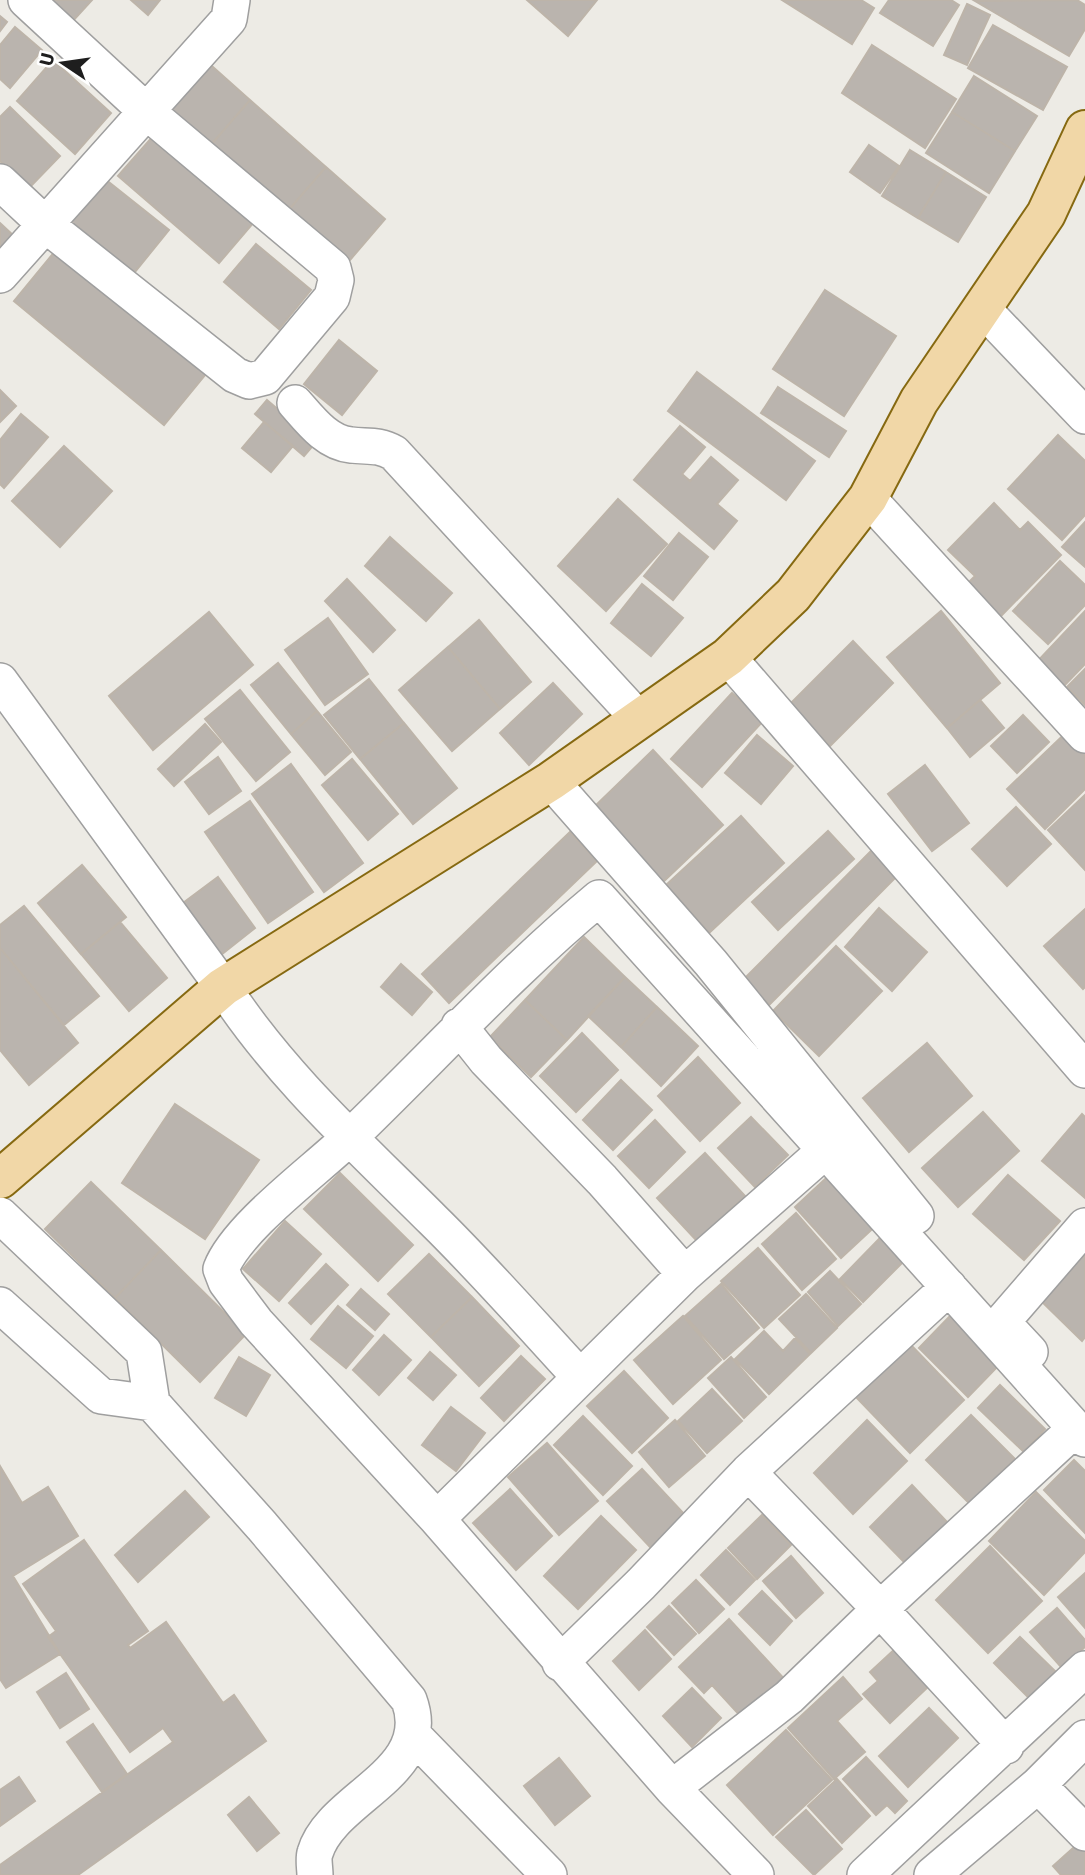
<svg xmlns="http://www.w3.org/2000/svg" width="1085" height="1875" viewBox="0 0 1085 1875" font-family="Signika,sans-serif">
<rect width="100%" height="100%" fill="#edebe5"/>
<path fill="#bab4ae" stroke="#bdb4a9" stroke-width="2" d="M45 0H92L70 24Z
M131 0H160L148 15Z
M527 0H597L568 36Z
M782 0H861L874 8 852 44Z
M889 0H951L959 5 933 46 880 13Z
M1077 0 1085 5V29L1069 56 975 1Z
M967 4 990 15 967 65 944 55Z
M0 16 7 22 0 31Z
M993 25 1067 67 1043 110 968 68Z
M15 27 42 50 10 88 0 79V45Z
M872 45 956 99 925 148 842 93Z
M204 59 250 100 209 147 163 106Z
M53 60 111 113 75 154 17 101Z
M974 76 1037 116 1015 151 952 112Z
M250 100 326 167 285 214 209 147Z
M10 107 60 156 28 189 0 161V117Z
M952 112 1015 151 989 193 926 153Z
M155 134 255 221 219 263 118 176Z
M869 145 899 166 880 193 850 172Z
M910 150 946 172 918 218 882 196Z
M326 167 385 219 344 267 285 214Z
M946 172 986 197 958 242 918 218Z
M105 179 169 230 130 278 67 226Z
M0 223 14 236 0 252Z
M256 244 311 290 279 329 224 282Z
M56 250 206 374 164 425 14 301Z
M825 290 896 336 844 416 773 369Z
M339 340 377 371 342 415 304 384Z
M697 372 815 461 786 500 668 411Z
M778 387 846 431 829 457 761 413Z
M0 390 16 406 0 422Z
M267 400 316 442 304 456 255 414Z
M21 414 48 437 4 488 0 484V440Z
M264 422 293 446 271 472 242 448Z
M680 426 705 447 682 474 690 481 711 457 738 480 717 504 737 521 714 549 634 480Z
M1058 435 1085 461V515L1062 540 1008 489Z
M64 446 112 491 60 547 12 501Z
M618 499 667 544 606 611 558 566Z
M994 503 1020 530 1028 522 1061 555 999 618 966 585 975 576 948 550Z
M1085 522V567L1062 547Z
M679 533 708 557 673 600 644 576Z
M390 537 452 593 426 621 365 566Z
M1060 561 1085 585V605L1048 644 1013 611Z
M347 579 395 630 373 652 325 601Z
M642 584 683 618 651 656 611 623Z
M941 611 1000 683 947 728 887 657Z
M1085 611V664L1060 690 1034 665Z
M209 612 253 665 153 750 109 696Z
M328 618 368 674 325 705 285 650Z
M479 620 531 682 500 709 448 647Z
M853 641 893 683 830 746 789 705Z
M448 647 500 709 452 751 399 690Z
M278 663 317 711 291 734 251 685Z
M1085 669V705L1067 687Z
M369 679 404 723 360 759 324 715Z
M553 683 582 714 529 765 500 733Z
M240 690 290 752 256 781 205 719Z
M732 693 763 721 702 787 671 759Z
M980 700 1004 728 970 757 947 728Z
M317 711 351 752 325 775 291 734Z
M1023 715 1049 742 1017 773 991 746Z
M404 723 457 788 413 824 360 759Z
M205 724 221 742 174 786 158 769Z
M1073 726 1085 738V789L1045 829 1007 789Z
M757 735 793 766 761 804 725 773Z
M653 750 723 825 663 882 593 808Z
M218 757 241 791 209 814 185 782Z
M352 759 398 814 368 840 322 785Z
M291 764 363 863 324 892 252 794Z
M925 765 969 823 932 851 888 794Z
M1085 795V870L1048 830Z
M250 801 313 892 268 923 205 832Z
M1016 807 1051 844 1007 886 972 849Z
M741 816 784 863 709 933 666 885Z
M828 831 854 859 778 930 752 902Z
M570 832 597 861 449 1003 422 974Z
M873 849 898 875 769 1005 743 980Z
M82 865 126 917 81 954 38 903Z
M218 877 255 928 217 958 179 906Z
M24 906 99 996 64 1025 0 948V925Z
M879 908 927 952 892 991 845 947Z
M1085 909V987L1083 989 1044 946Z
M120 922 167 978 129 1011 81 954Z
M584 937 625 977 567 1040 525 1000Z
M836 946 882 991 819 1056 773 1011Z
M0 948 78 1043 29 1085 0 1050Z
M401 964 432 992 412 1015 381 987Z
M625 977 657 1007 621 1047 588 1016Z
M525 1000 567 1040 531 1077 490 1037Z
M657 1007 698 1046 661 1086 621 1047Z
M582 1033 618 1070 576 1112 540 1076Z
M927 1043 972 1096 909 1152 863 1098Z
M698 1057 740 1103 700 1141 658 1096Z
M621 1080 652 1110 613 1150 583 1120Z
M175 1104 259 1160 205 1239 122 1183Z
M983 1112 1019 1151 958 1207 922 1168Z
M1082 1114 1085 1117V1198L1042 1161Z
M751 1117 788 1155 755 1187 718 1148Z
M655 1120 685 1152 649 1188 618 1156Z
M705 1153 745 1196 697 1241 657 1198Z
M836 1169 882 1220 841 1258 795 1207Z
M340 1173 413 1245 378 1281 304 1209Z
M1008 1175 1060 1221 1024 1260 973 1214Z
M91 1182 161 1250 115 1298 45 1229Z
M796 1213 836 1259 802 1290 762 1244Z
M285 1221 321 1254 279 1301 243 1269Z
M880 1238 904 1261 863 1302 840 1279Z
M1085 1245V1337L1082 1341 1037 1297Z
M758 1248 800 1295 764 1328 721 1281Z
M161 1250 246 1334 200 1382 115 1298Z
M429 1254 472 1297 431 1337 388 1294Z
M326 1264 348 1285 311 1324 289 1303Z
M830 1271 861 1304 838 1326 808 1292Z
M721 1284 759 1328 724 1359 685 1316Z
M361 1289 389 1314 375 1330 347 1305Z
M806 1294 837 1328 811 1353 779 1319Z
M472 1297 519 1346 479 1386 431 1337Z
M338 1306 373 1336 346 1368 311 1339Z
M951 1315 1000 1364 968 1397 919 1348Z
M683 1316 721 1360 673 1404 634 1360Z
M764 1331 783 1351 795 1338 810 1354 769 1394 735 1359Z
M384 1335 411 1360 379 1395 353 1370Z
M909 1343 964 1400 910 1453 855 1396Z
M430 1352 456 1375 433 1400 408 1378Z
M521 1356 545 1379 504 1421 481 1398Z
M239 1357 270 1375 246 1416 215 1398Z
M731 1357 766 1397 744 1418 708 1378Z
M624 1371 668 1418 632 1453 587 1406Z
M1000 1385 1045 1429 1024 1452 978 1408Z
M712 1389 742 1421 707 1453 678 1421Z
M451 1407 485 1433 456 1471 422 1445Z
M971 1415 1015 1459 970 1504 926 1460Z
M583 1416 632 1466 603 1495 554 1445Z
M675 1420 705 1456 669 1487 639 1452Z
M867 1420 907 1461 853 1514 814 1473Z
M547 1443 598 1501 559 1535 508 1477Z
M1074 1460 1085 1471V1533L1044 1490Z
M0 1466 22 1503 48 1487 78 1536 13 1576 60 1654 6 1688 0 1679Z
M642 1469 685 1515 651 1548 607 1501Z
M912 1485 948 1523 906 1564 870 1527Z
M510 1489 552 1536 516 1570 473 1523Z
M185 1491 209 1517 138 1582 115 1555Z
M1036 1492 1085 1541V1552L1044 1595 989 1541Z
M762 1515 791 1545 757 1579 728 1548Z
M601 1516 636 1550 578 1609 544 1576Z
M84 1540 148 1631 128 1645 130 1648 166 1622 223 1703 234 1695 266 1741 78 1875H0V1865L173 1742 163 1728 130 1752 48 1637 56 1631 23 1584Z
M990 1546 1042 1601 988 1653 936 1600Z
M726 1550 755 1580 730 1605 701 1575Z
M791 1556 823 1593 796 1618 763 1581Z
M1085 1573V1628L1058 1597Z
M696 1580 724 1609 699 1633 672 1603Z
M762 1591 792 1621 770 1645 739 1614Z
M669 1606 696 1634 674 1655 647 1627Z
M1057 1608 1085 1640V1647L1062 1668 1030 1632Z
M729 1619 787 1682 745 1721 712 1685 704 1693 679 1667Z
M645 1630 671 1659 639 1690 613 1661Z
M1020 1637 1056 1672 1030 1699 994 1663Z
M895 1649 929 1686 890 1723 863 1694 878 1681 870 1672Z
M66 1673 89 1709 60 1728 37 1692Z
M843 1677 862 1699 837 1721 865 1752 834 1779 788 1728Z
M692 1688 721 1718 692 1747 663 1716Z
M929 1708 958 1738 908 1787 879 1756Z
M93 1724 127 1774 102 1792 67 1742Z
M786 1730 832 1780 773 1835 727 1785Z
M866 1757 907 1801 895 1813 887 1805 876 1815 843 1779Z
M559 1758 590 1796 555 1825 524 1786Z
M19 1777 35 1801 0 1826V1790Z
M837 1779 870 1816 842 1843 808 1806Z
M249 1797 279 1833 257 1851 228 1815Z
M806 1810 842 1849 814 1875 776 1837Z
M1081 1841 1085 1845V1875H1061L1053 1866Z"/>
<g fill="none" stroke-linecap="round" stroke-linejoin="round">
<g stroke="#9f9f9f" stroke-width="38">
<path id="street" d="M0 182 46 225 235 375 249 381 265 377 332 297 336 280 333 268 146 111 26 0
M0 275 229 19 232 0
M982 308 1085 416
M295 403C310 420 327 443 351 445 368 447 378 444 394 453L639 719
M868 498 1085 735
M728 657 1085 1070
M0 681 223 987C280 1075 359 1146 433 1220 484 1270 531 1324 579 1376
M551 781 711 963 916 1216
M459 1026 486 1060 602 1180 685 1274
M0 1215 144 1352 152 1403 262 1526 409 1700C436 1773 331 1797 315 1853 313 1859 315 1869 315 1875
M0 1305 101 1396 152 1403
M1030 1352 1002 1322 1085 1226
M437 1519 685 1274 827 1149
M560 1663 641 1584 748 1472 949 1287
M412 1734 549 1875
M1006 1746 880 1609 1075 1429
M1038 1785 1085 1833
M672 1788 789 1697 880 1609 748 1472
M756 1875 672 1788 437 1519 256 1322 226 1282 221 1269C237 1227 316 1170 350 1137 433 1057 510 972 599 898L1085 1439
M865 1875 1085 1669
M932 1875 1038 1785 1085 1738"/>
</g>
<g stroke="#866911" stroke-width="42">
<path id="primary" d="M0 1179 223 987 551 781 728 657 793 595 868 498 919 401 1046 214 1085 130"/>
</g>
<use href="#street" stroke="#fff" stroke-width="35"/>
<use href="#primary" stroke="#f1d7a7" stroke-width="38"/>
</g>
<g transform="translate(63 63) rotate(283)" stroke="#ffffff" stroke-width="5" paint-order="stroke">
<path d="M0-5L12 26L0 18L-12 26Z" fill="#1e1e1e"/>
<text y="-10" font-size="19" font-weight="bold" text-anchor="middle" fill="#1e1e1e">U</text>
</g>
</svg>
